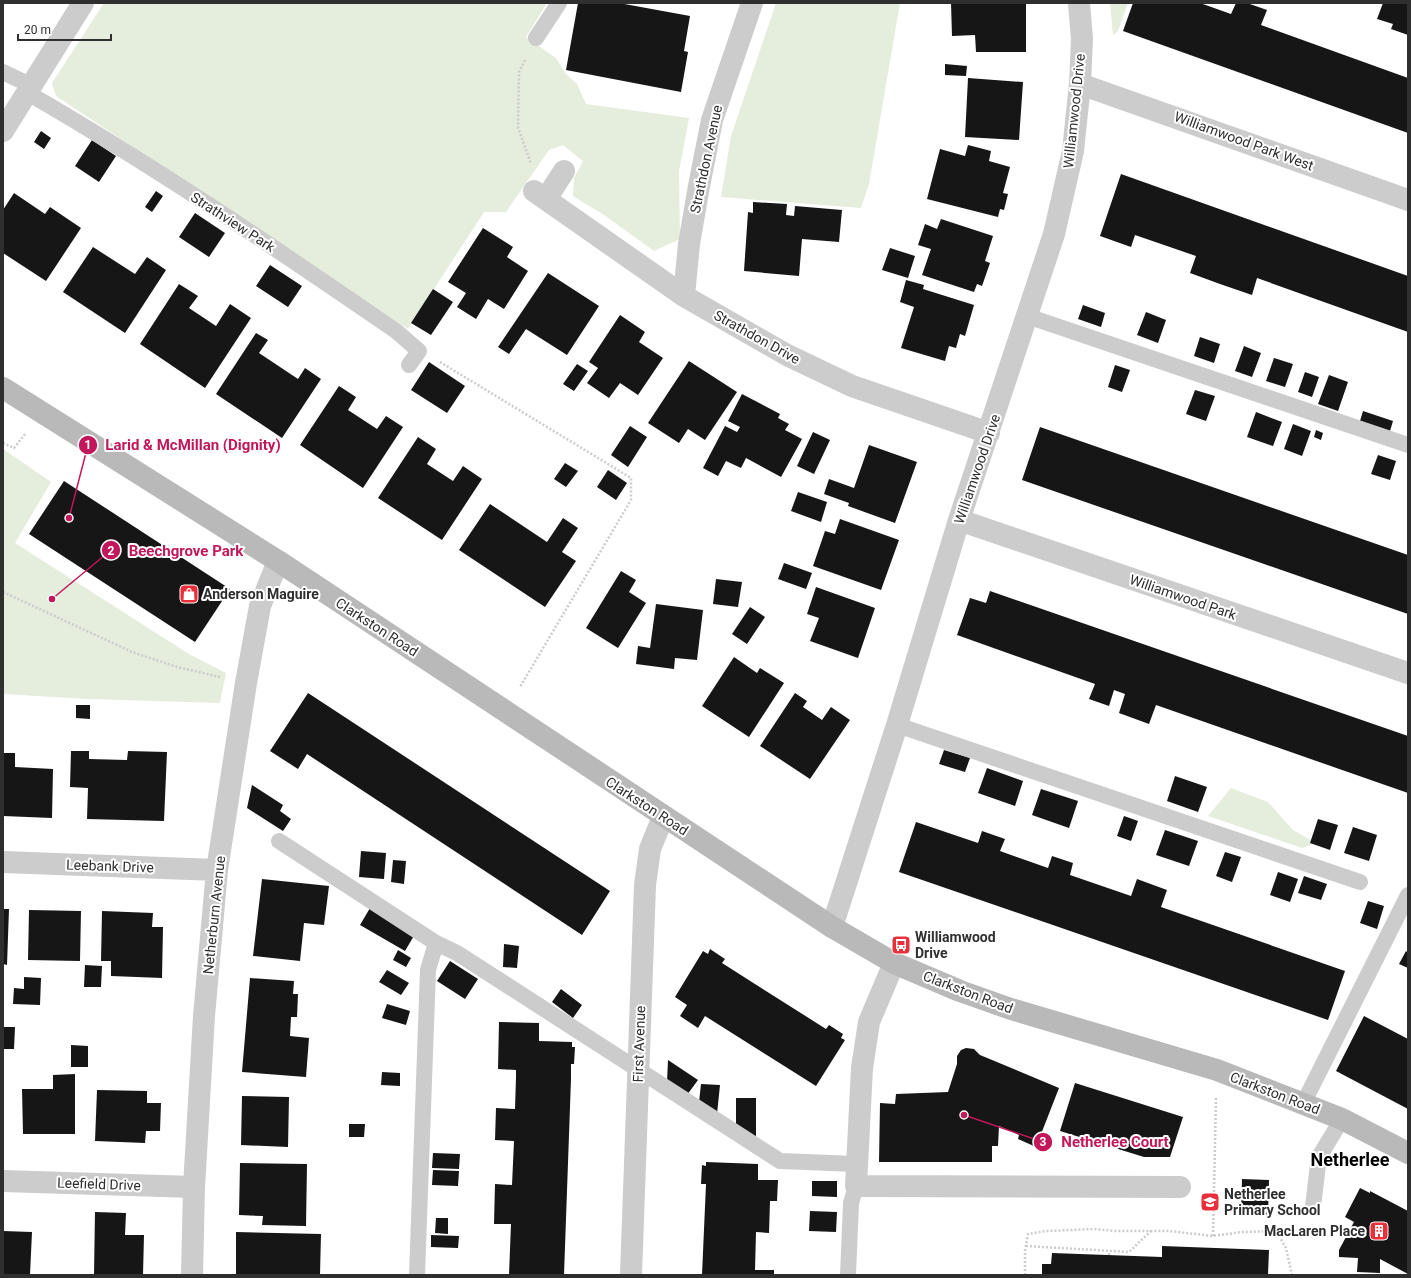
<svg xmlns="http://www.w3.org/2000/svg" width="1411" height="1278" viewBox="0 0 1411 1278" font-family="Roboto,sans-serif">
<rect width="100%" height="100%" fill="#fff"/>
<path fill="#e5eddd" d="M104 3H547L526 37 556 58 566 74 577 84 586 104 689 118 679 171 680 239 654 251 604 215 573 196 574 178 583 161 563 145 549 150 506 212H484L408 329 56 96 52 83Z
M776 3H900L869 184 861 208 721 197 731 136Z
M1110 3H1128L1118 31 1113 35Z
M3 449 51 482 15 543 189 654 226 673 220 703 88 699 3 694Z
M1231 788 1268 802 1293 830 1316 843 1302 848 1208 816Z"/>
<path fill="#161616" d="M578 3H619L690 16 684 51 688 52 681 92 566 70Z
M951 3H1026V52H976L975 35 952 36Z
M1133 3H1200L1231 14 1236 3H1247L1267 10 1261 25 1408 78V133L1123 31Z
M1383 3H1408V35L1391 29 1393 24 1377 19Z
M945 64 967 66 966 76 945 75Z
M968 78 1023 82 1019 140 965 137Z
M41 131 51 138 44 149 34 142Z
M92 140 116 156 99 182 75 166Z
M968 145 991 151 989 161 1010 167 1003 193 1008 194 1004 210 1000 209 998 217 927 199 940 149 965 156Z
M1121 174 1408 276V332L1257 278 1252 295 1220 284 1190 273 1196 256 1135 235 1131 247 1100 236Z
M156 191 163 196 152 212 145 207Z
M14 193 45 214 50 207 81 228 46 281 3 253V210Z
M753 202 787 204 786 215 794 216 795 206 842 210 839 242 802 239 799 276 744 271 748 212 753 213Z
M195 213 225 233 209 257 179 237Z
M941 219 993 236 985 261 990 263 982 286 977 284 974 292 922 275 931 249 918 245 925 224 937 229Z
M483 228 513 247 507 257 528 271 504 309 488 299 476 319 457 307 466 293 448 282Z
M93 247 135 274 147 257 166 270 125 333 63 292Z
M890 248 915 256 908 278 882 270Z
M270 265 302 286 288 307 256 286Z
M548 273 599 306 567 355 526 329 509 354 498 347Z
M906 280 924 285 923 289 974 305 965 336 960 334 956 348 949 346 945 361 901 348 914 307 900 302Z
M179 284 198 296 189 308 216 326 230 304 251 318 205 388 140 344Z
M433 289 453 302 431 335 411 323Z
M1083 305 1105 313 1101 327 1078 319Z
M1146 312 1166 320 1158 343 1137 335Z
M620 315 645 332 639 342 663 358 638 395 620 383 609 398 587 383 598 368 589 362Z
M256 333 268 340 259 353 298 379 305 368 321 379 282 438 216 394Z
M1200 337 1220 344 1214 363 1194 356Z
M1244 346 1261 353 1252 377 1235 371Z
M1274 358 1293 364 1285 387 1266 381Z
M689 361 737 392 705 440 688 429 679 443 648 423Z
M429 362 465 386 447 413 411 390Z
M577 364 588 371 574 391 563 384Z
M1115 365 1130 370 1122 392 1108 387Z
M1305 372 1319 377 1312 397 1298 392Z
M1329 375 1348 382 1338 411 1318 404Z
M339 386 356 397 348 410 377 429 386 416 403 427 363 488 300 445Z
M1195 390 1215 396 1206 421 1186 414Z
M742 394 780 414 778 418 789 424 785 430 802 439 781 477 746 458 741 468 726 461 718 476 703 468 725 426 737 432 740 427 728 421Z
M1363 411 1393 421 1390 431 1360 421Z
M1256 412 1282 422 1273 446 1247 437Z
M1293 424 1311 431 1302 456 1284 449Z
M630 426 647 437 628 467 611 455Z
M1040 427 1408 555V614L1022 480Z
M1316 430 1323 433 1321 440 1314 437Z
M813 432 830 440 814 474 797 466Z
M418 437 436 449 427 464 453 481 463 466 482 479 442 540 378 498Z
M869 445 917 462 895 523 848 506 849 503 824 494 829 479 854 488Z
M1378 455 1396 461 1390 480 1371 474Z
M565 463 578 471 566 487 554 479Z
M608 470 627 483 616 500 597 487Z
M64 481 230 589 195 642 29 534Z
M798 492 827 502 821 522 791 511Z
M490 504 547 542 563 518 578 528 562 552 576 561 545 607 459 550Z
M840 519 899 540 881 590 813 566 825 531 835 534Z
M784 563 812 573 806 589 778 579Z
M621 571 636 580 629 592 646 603 618 648 586 628Z
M716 579 742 582 738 607 713 604Z
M816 587 875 608 858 658 810 641 819 618 807 614Z
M990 591 1408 736V793L1156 705 1149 724 1119 713 1125 694 1114 690 1109 706 1089 699 1095 684 957 635 970 598 986 603Z
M656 604 703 610 697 660 675 658 674 669 636 664 638 646 650 648Z
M750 607 765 617 747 644 732 634Z
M734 657 757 673 760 668 784 683 749 737 702 706Z
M308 693 610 891 582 935 307 754 298 769 270 751Z
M795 693 807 701 803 707 822 720 831 707 850 720 810 779 760 746Z
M76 705H90V719L76 718Z
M944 750 970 758 965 772 939 764Z
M71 751H89V759L127 760 128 751 167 752 164 821 87 819 88 788 70 787Z
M3 753H15V767L53 769 52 818 3 816Z
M987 768 1023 781 1015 806 978 793Z
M1175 776 1207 787 1198 812 1167 801Z
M252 785 283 805 280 811 291 819 283 831 247 808Z
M1041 789 1078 801 1069 828 1032 815Z
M1124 816 1138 821 1131 841 1117 836Z
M1318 819 1338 825 1330 850 1310 843Z
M916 822 978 843 982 831 1005 839 1000 851 1048 868 1052 856 1073 863 1070 875 1131 896 1137 879 1167 890 1161 907 1345 971 1328 1020 899 872Z
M1353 827 1377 835 1369 861 1344 853Z
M1165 830 1198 841 1189 866 1156 855Z
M361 851 386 853 384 879 359 877Z
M1225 852 1241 857 1232 882 1216 876Z
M393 860 406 861 404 884 391 882Z
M1278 872 1298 879 1290 902 1270 895Z
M1304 876 1327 884 1321 900 1298 893Z
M262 879 329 886 324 925 304 923 300 961 253 956Z
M1368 901 1384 906 1377 929 1360 923Z
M370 908 415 934 405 951 360 925Z
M3 909H9L7 965 3 964Z
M29 910 81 911 80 961 28 960Z
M102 911 153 913 152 927H163L162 978 111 976V961H101Z
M504 944 519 946 517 968 503 967Z
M710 949 725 959 722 963 826 1029 829 1025 843 1034 841 1038 845 1040 816 1086 705 1016 698 1028 680 1016 687 1005 675 997 703 951 708 954Z
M398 950 411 958 406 967 393 960Z
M1406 951 1408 953V968L1399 964Z
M450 961 478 979 465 999 437 981Z
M85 965 102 966 101 987H84Z
M387 970 409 983 401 995 379 982Z
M24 977 41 978 40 1005 13 1004 14 988 24 989Z
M250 978 294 981 293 994H298L297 1017H291L290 1036 309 1038 306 1077 242 1072Z
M561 989 582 1005 573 1018 552 1002Z
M387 1004 410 1011 406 1025 382 1018Z
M1364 1016 1408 1039V1109L1336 1071Z
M499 1022 539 1023V1041L572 1042V1047H575L574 1064H571V1079L564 1275H509L511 1224H494L495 1184 512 1185 514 1141 495 1140 496 1108 515 1109 516 1077V1070L498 1069Z
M3 1027H15L14 1049H3Z
M71 1045 88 1046V1067H71Z
M966 1048 974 1049 980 1055 1059 1088 1036 1147 1018 1139 1019 1135 999 1126 998 1146H992V1162H879L880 1103 895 1104 896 1094 948 1092 957 1064V1056L961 1050Z
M668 1060 698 1080 687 1095 667 1082Z
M382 1072 400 1073V1086L381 1085Z
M75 1074V1134H23L22 1089H53V1075Z
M1075 1083 1183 1117 1170 1157H1144L1060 1131Z
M701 1084 720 1085 717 1114 699 1102Z
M97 1090 147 1091V1103H161L160 1131H146L145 1143 95 1141Z
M242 1096 289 1097 288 1147 241 1145Z
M736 1098H756V1139L736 1125Z
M349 1124H365L364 1137H349Z
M433 1153 460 1154 459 1169 432 1168Z
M706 1162 758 1164V1180H778L777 1201H770L769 1233 756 1232 755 1270H774V1275H702L706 1184H701L702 1165 706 1166Z
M240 1163 307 1164 306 1226 262 1225 263 1216 239 1215Z
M433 1170 459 1171 458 1186 432 1185Z
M1242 1179 1269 1180 1268 1215 1241 1214Z
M812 1181H837V1197L812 1196Z
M1360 1188 1370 1193V1191L1408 1211V1274L1380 1259V1273L1357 1272 1358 1258 1339 1257V1250L1354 1222 1345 1217Z
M810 1211 837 1212 836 1232 809 1231Z
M95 1212 126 1213 125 1235H144L143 1275H94Z
M436 1218H448V1234L435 1233Z
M3 1231 32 1232 30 1275H3Z
M236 1232 321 1234 320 1275H236Z
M431 1235 459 1236 458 1248 431 1247Z
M1162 1246 1269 1250 1268 1275H1042V1264H1051L1052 1253 1162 1257Z"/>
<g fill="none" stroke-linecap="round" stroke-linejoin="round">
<path stroke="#ccc" stroke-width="2.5" stroke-dasharray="2 2" stroke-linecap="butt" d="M525 60 519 72 518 127 531 164
M440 362 631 478V500L520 687
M3 443 14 448 25 434
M3 592 132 652 177 667 220 677
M1213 1236 1216 1098
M1026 1246 1129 1252 1151 1231
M1109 1255V1251
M1025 1275V1251L1028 1234 1046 1231 1094 1229 1115 1231H1169L1213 1236 1242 1232 1276 1231 1286 1248 1292 1275"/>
<path stroke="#ccc" stroke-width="16" d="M536 38 559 3
M3 72 30 85
M26 92C153 165 275 248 396 331L419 351 409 365
M1027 316 1408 445
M897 725 1360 882
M279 841 436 943 457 953 780 1161 856 1164
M1303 1104 1408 895
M1313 1206 1319 1157 1342 1119
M417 1275 428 970 436 943
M848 1275 851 1203 856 1186"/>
<path stroke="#ccc" stroke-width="22" d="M1080 84 1408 200
M3 131 83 3
M534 191 684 296 787 355 852 386 989 433
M546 199 564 171
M684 296 689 244 699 186 712 120 752 3
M959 520 1408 673
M3 862 217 870
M832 927 897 725 959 520 1054 234 1073 151 1080 84 1082 39 1079 3
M894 963 869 1022 862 1068 856 1186 1180 1187
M3 1181 194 1187
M192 1275 194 1187 204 1016 217 870 246 683 260 606 278 561
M631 1275 645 885 650 849 663 817"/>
<path stroke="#b9b9b9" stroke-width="22" d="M3 388 278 561 832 927 894 963 960 991 1011 1009 1217 1070 1342 1119 1408 1153"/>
</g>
<defs>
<g id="shop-square" transform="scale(1)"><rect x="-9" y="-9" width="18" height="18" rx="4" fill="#e92f39" stroke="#fff"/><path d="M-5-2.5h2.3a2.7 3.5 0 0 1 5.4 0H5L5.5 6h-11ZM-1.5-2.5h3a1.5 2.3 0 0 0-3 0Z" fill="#fff"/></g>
<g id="bus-square" transform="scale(1)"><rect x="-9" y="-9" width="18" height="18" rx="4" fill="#e92f39" stroke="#fff"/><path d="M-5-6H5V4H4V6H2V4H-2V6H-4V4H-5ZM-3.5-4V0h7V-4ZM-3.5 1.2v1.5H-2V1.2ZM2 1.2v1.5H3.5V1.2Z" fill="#fff"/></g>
<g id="school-square" transform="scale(1)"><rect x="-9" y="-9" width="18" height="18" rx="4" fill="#e92f39" stroke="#fff"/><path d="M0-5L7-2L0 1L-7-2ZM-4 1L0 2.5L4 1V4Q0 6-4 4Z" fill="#fff"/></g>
<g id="building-square" transform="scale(1)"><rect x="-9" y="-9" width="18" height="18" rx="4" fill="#e92f39" stroke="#fff"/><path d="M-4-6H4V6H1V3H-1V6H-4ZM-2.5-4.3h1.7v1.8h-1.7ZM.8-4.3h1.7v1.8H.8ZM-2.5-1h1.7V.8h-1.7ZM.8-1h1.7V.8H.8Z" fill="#fff"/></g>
</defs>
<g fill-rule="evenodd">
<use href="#shop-square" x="189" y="594"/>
<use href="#bus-square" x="901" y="945"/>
<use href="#school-square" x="1210" y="1202"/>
<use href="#building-square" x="1379" y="1231"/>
</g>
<g text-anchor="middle" stroke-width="4" stroke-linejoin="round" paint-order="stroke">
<g font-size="14" fill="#2f2f2f" stroke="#fff">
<text transform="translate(1074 111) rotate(-84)" y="5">Williamwood Drive</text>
<text transform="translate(1244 141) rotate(20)" y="5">Williamwood Park West</text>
<text transform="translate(706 159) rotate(-78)" y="5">Strathdon Avenue</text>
<text transform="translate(233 222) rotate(33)" y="5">Strathview Park</text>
<text transform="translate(757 337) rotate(29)" y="5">Strathdon Drive</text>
<text transform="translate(977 469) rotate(-71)" y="5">Williamwood Drive</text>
<text transform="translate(1183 597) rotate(19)" y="5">Williamwood Park</text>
<text transform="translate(377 627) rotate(33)" y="5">Clarkston Road</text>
<text transform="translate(647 806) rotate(33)" y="5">Clarkston Road</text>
<text transform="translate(110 866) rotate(2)" y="5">Leebank Drive</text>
<text transform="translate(214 915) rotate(-84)" y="5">Netherburn Avenue</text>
<text transform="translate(968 992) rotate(21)" y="5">Clarkston Road</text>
<text transform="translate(639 1044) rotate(-88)" y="5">First Avenue</text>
<text transform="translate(1275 1093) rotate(21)" y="5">Clarkston Road</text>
<text transform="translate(99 1184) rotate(2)" y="5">Leefield Drive</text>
</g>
<g font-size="14" font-weight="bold" fill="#2f2f2f" stroke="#fff" text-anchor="start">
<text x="203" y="599">Anderson Maguire</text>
<text x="915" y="942">Williamwood<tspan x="915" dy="16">Drive</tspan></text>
<text x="1224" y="1199">Netherlee<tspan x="1224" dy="16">Primary School</tspan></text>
<text x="1365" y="1236" text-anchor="end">MacLaren Place</text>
</g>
<g font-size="18" font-weight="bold" fill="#000" stroke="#fff">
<text x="1350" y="1166">Netherlee</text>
</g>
</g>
<path fill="none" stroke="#c2185b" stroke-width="1.5" d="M69 518L88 445M52 599L111 550M964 1115L1043 1142"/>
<g fill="#c2185b" stroke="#fff" stroke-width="1.5">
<circle cx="69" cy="518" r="4"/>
<circle cx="52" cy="599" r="4"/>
<circle cx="964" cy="1115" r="4"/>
<circle cx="88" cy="445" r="10"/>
<circle cx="111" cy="550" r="10"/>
<circle cx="1043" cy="1142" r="10"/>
</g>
<g font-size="12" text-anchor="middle" font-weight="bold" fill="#fff">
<text x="88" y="449">1</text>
<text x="111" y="555">2</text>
<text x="1043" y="1146">3</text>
</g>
<g font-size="15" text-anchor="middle" font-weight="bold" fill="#c2185b" stroke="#fff" stroke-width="4" stroke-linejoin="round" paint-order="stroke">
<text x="193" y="450">Larid &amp; McMillan (Dignity)</text>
<text x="186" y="556">Beechgrove Park</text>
<text x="1115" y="1147">Netherlee Court</text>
</g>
<rect width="1411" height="1278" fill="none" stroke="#2f2f2f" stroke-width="8"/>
<path d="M18 34v6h93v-6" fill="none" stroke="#2f2f2f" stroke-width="2"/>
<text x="24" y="34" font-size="12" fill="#2f2f2f" stroke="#ffffff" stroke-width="3" paint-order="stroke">20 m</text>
</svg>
